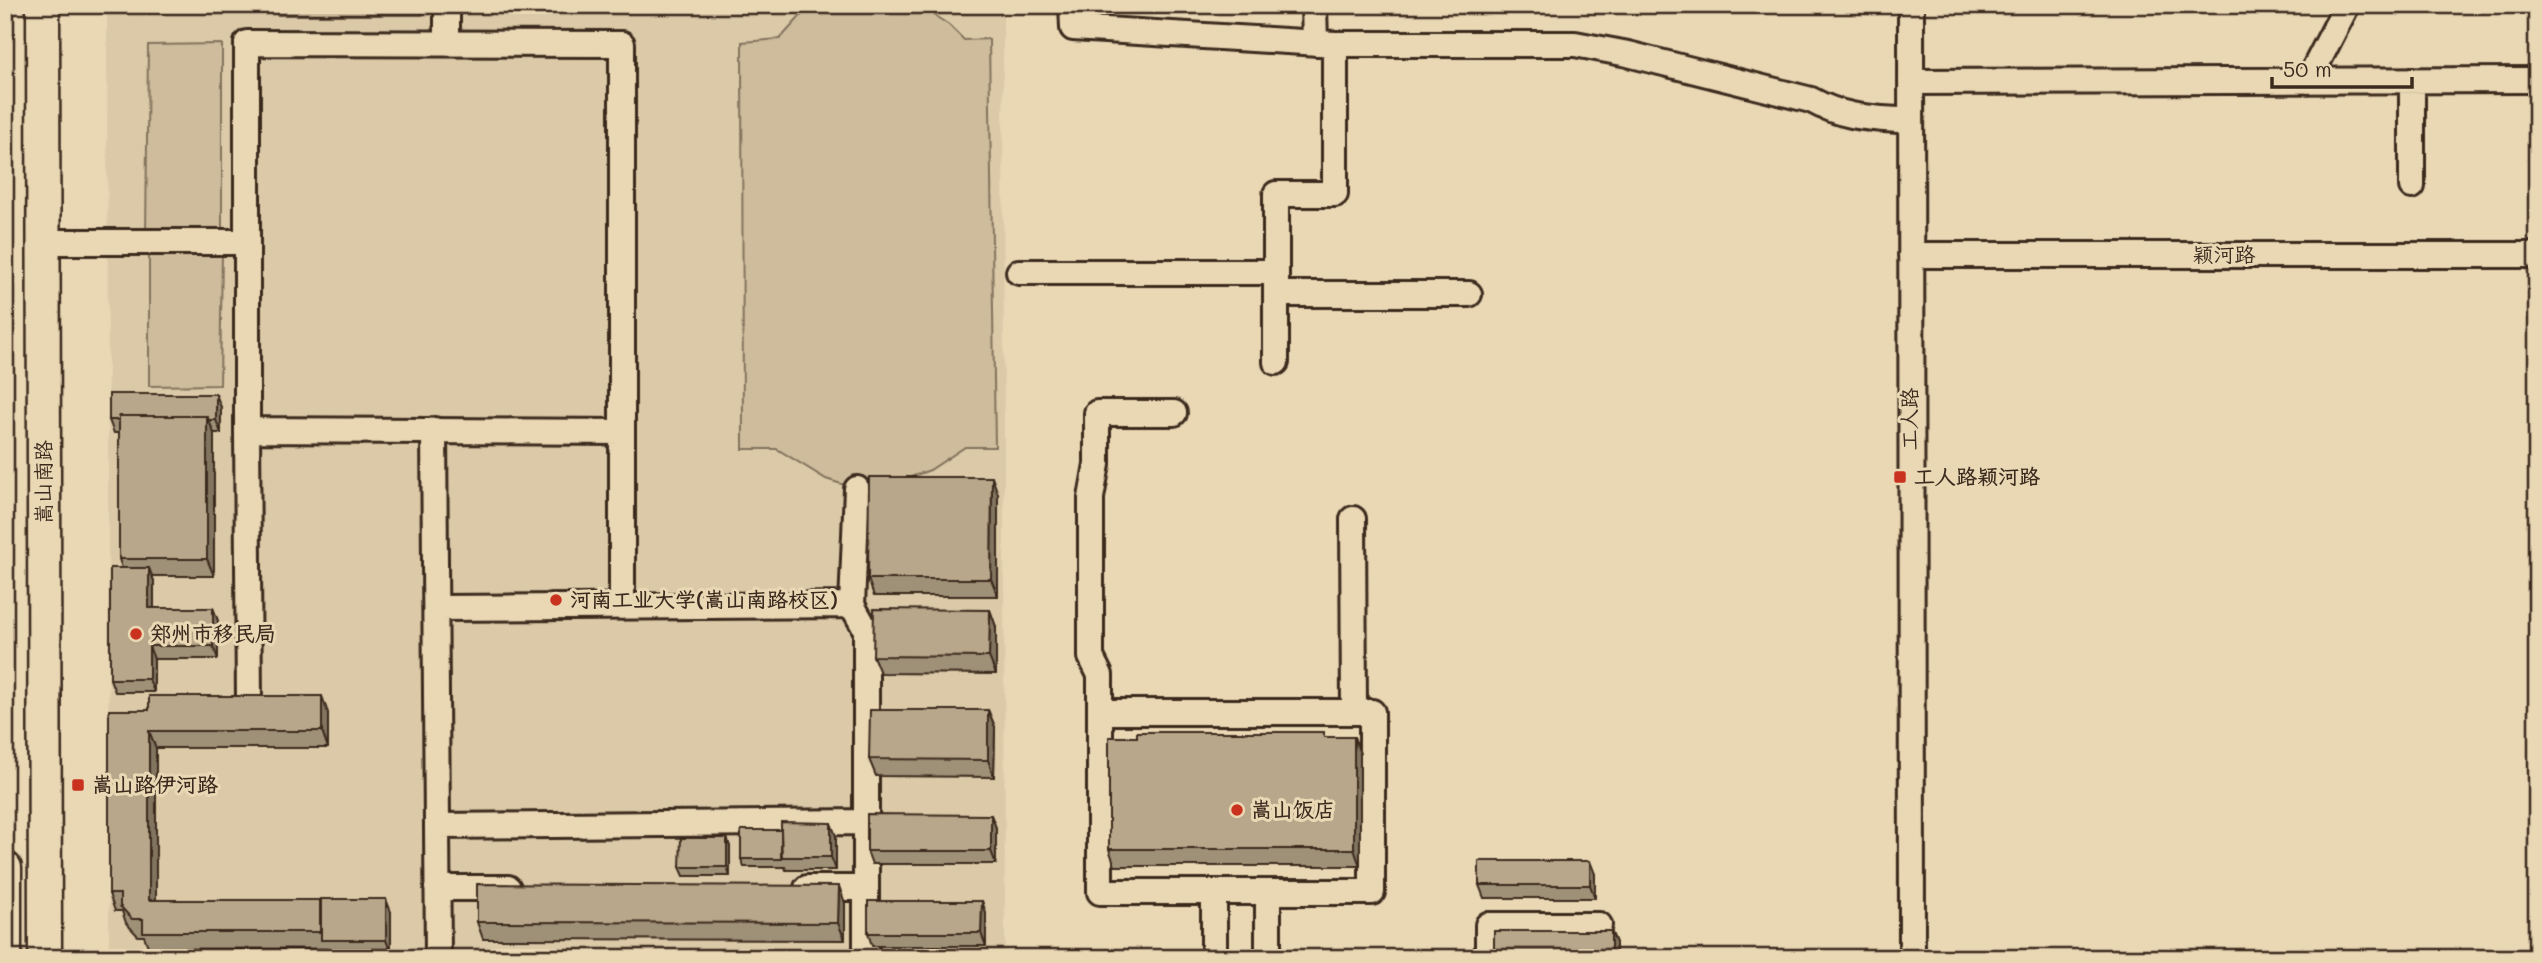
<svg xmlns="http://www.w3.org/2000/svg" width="2542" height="963" viewBox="0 0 2542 963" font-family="Mali,'LXGW WenKai TC',sans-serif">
<rect width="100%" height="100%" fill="#ead8b5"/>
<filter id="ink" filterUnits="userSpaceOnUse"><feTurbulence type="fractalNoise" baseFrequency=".0143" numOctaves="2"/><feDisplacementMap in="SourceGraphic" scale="14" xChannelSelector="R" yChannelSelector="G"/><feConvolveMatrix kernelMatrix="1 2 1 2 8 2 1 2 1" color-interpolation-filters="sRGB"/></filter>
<g filter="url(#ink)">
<path fill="#dbc9a8" d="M107 5H1003L1005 958H109Z"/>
<path fill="#cebc9c" stroke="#84735d" stroke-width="2" d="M277 5H422V15H277Z
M825 5 921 7 949 25 964 40 989 39 995 447H965L930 470 897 482 857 489 826 479 777 449H743L742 42 780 39 805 11Z
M222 44V235H146L148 45Z
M149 253H222L220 385 149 386Z"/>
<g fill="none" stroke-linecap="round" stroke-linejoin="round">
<g stroke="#3b2a1e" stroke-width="30">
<path id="minor" d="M447 5V43
M1072 5 1073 28 1335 44H1575L1628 54 1811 100C1845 119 1874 118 1911 121
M1314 5 1315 43
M1911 5 1912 958
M2412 80V186
M2308 81 2347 5
M1911 82 2537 80
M43 242H247
M1911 255H2537
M1019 272H1276
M1276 294H1469
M1276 362V194H1335V44
M247 430 249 701
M434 430 438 958
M622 432 247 430V43L622 44V607
M857 489 852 605 866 630V958
M1353 519 1354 712
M436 608 852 605
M1100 712H1372V892H1100Z
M1100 712V675L1091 657V498L1097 464V413H1174
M437 826 866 822
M437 888H508
M807 888H866
M1214 892V958
M1268 892V958
M1488 958V925H1599"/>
</g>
<g stroke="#3b2a1e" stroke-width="37">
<path id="major" d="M43 5 45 958
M5 868V958"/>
</g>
<use href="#minor" stroke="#ead8b5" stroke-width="24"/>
<use href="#major" stroke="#ead8b5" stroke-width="32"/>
</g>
<path fill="#9f9078" stroke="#3b2a1e" stroke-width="2" d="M221 407V433H214V576H152L154 581V608H213L218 621V659H154V692H115L110 679 122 568 119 559V433H114L109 420Z
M998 494V596H874L868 579Z
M990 610 996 627V674L880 673 873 656Z
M149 710 328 713V748H156V900H320L321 904 391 912V953H326L325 949H149L144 936H138L126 923 122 911H115L109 894Z
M988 710 995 727 994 777 876 776 869 759Z
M1325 737H1354L1360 754V866H1115L1109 849Z
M991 815 996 828V864H872L867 851Z
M836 836V870H786L785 867H744L741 859Z
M727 838 730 847V876H684L680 867Z
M1595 874V898H1484L1479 885Z
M982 901 986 914V946H872L868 933Z
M845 903V940L483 939 477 922Z
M1611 931 1616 943V958H1495L1494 955Z"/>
<path fill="#827561" stroke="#3b2a1e" stroke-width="2" d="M216 394 221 407V433L216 420Z
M207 416 214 433V576L207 559Z
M992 477 998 494V596L991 579Z
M149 568 154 581V621L149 608Z
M213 608 218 621V659L213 646Z
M990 610 996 627V674L989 657Z
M149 646 154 659V692L149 679Z
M322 696 328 713V748L322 731Z
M988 710 995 727 994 777 988 760Z
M149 731 156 748V917L149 900Z
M1354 737 1360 754V866L1354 849Z
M991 815 996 828V864L991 851Z
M831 823 836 836V870L831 857Z
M727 838 730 847V876L727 867Z
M1590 861 1595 874V898L1590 885Z
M839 886 845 903V940L838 923Z
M386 899 391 912V953L386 940Z
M982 901 986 914V946L981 933Z
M1611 931 1616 943V958H1612L1611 955Z"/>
<path fill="#b9a78b" stroke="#3b2a1e" stroke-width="2" d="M109 394H216V420H209L207 416H119V420H109Z
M119 416H207V559H119Z
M869 477H992L991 579H868Z
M110 568H149V608H213V646H149V679H110Z
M874 609 990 610 989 657 873 656Z
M149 696H322V731H149V900H320V932H143V919H132L120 906V894H109V710H149Z
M870 710H988V760L869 759Z
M1137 732H1324V737H1354V849H1109V737H1137Z
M867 814 991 815V851H867Z
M781 822 831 823V857H781Z
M741 830H781L782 859H741Z
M681 838H727V867H680Z
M1479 861H1590V885H1479Z
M477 884 839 886 838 923 477 922Z
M321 899H386V940H321Z
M868 901H982L981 933H868Z
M1494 931H1611V955H1494Z"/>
</g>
<g fill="#c8321e" stroke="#ead8b5" stroke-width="2.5">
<rect x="1893" y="470" width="14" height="14" rx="3.5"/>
<circle cx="556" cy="600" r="7"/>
<circle cx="136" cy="634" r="7"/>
<rect x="71" y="778" width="14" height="14" rx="3.5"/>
<circle cx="1237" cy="810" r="7"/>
</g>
<g text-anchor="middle" stroke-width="6" stroke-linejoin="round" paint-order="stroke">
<g font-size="21" fill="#3b2a1e" stroke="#ead8b5">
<text x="2224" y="262">颖河路</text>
<text transform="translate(1910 419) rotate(-90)" y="7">工人路</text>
<text transform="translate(44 482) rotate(-90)" y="7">嵩山南路</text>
</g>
<g font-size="21" font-weight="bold" fill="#3b2a1e" stroke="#ead8b5" text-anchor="start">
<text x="1914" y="484">工人路颖河路</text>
<text x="570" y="607">河南工业大学(嵩山南路校区)</text>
<text x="150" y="641">郑州市移民局</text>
<text x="92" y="792">嵩山路伊河路</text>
<text x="1251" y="817">嵩山饭店</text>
</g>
</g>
<rect width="2542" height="963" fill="none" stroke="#ead8b5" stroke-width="28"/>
<rect x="14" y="14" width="2514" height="935" fill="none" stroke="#3b2a1e" stroke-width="2.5" filter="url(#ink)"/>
<path d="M2272 77v10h140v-10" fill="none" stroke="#3b2a1e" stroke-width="3.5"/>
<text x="2283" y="77" font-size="21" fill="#3b2a1e" stroke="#ead8b5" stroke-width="5" paint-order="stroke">50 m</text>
</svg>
